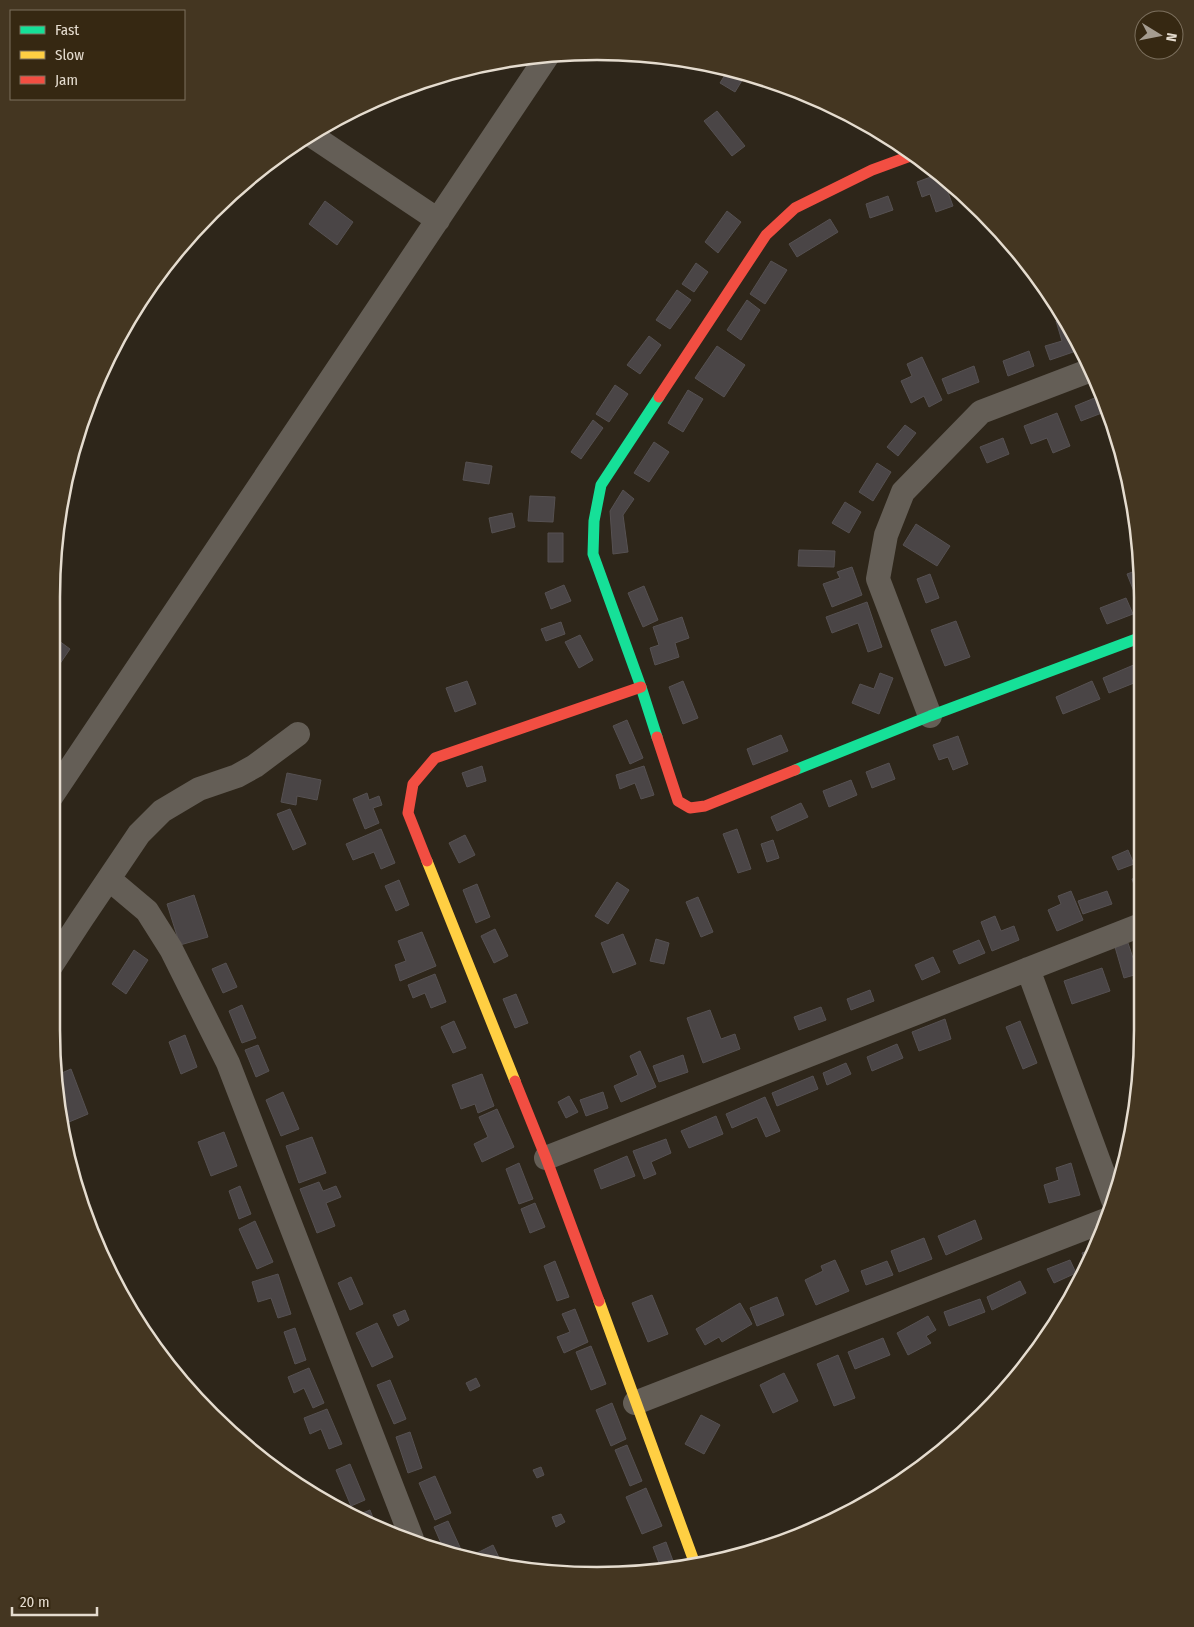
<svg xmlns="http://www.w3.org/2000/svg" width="1194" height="1627" viewBox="0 0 1194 1627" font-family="'Fira Sans Condensed',sans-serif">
<rect width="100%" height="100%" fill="#2e261a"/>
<path fill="#4a4546" stroke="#565152" d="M728 70 746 74 735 92 720 83Z
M717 111 745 146 732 156 704 121Z
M939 174 953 184 946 187 953 206 936 212 930 194 922 197 917 182Z
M888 196 893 210 870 218 866 204Z
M325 201 353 222 337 245 309 224Z
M727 211 741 222 718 253 705 242Z
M830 219 838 232 797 257 789 244Z
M771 261 787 270 765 304 750 294Z
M696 263 708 272 694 292 682 284Z
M677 290 691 300 670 329 656 320Z
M747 300 760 310 741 340 727 330Z
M1062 320 1079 350 1050 360 1045 346 1062 341 1056 321Z
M649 336 661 345 640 374 627 365Z
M717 346 745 365 724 397 695 378Z
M1029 351 1034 366 1008 376 1003 361Z
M922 357 942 400 929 407 924 396 911 403 901 381 912 376 907 364Z
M974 366 979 382 948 394 942 379Z
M615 385 628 394 609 422 596 414Z
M688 390 703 399 683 432 668 423Z
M1102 395 1107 411 1081 421 1075 406Z
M1057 413 1070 446 1053 453 1047 438 1031 444 1024 426Z
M593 420 603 428 581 459 571 452Z
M905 425 916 433 898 456 887 447Z
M1003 438 1009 454 987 463 980 447Z
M654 442 669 452 649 482 634 473Z
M466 462 492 466 489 484 463 480Z
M877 463 891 472 873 501 859 492Z
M623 490 634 499 623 515 628 552 613 554 610 511Z
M530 496 555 497 553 522 528 521Z
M845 502 861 512 849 533 832 523Z
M512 513 515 527 492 533 489 518Z
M916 524 950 546 937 566 903 545Z
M548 533H563V562H548Z
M799 550 835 551 834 567 798 566Z
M852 567 862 595 832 607 823 584 840 578 837 572Z
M1138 570 1139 604 1127 574Z
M930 574 939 598 926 603 917 579Z
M564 585 571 601 551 609 545 593Z
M644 586 658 620 643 627 628 593Z
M1126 598 1133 614 1107 624 1100 608Z
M867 602 882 647 868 652 858 623 832 633 826 617Z
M682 617 689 638 675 643 679 657 655 665 650 648 659 645 653 627Z
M956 621 970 657 945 666 931 630Z
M561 622 565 634 546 641 541 629Z
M51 635 70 649 55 671 51 668Z
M580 635 593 660 579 668 565 642Z
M1136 664 1139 672V681L1109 693 1103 678Z
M880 673 893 678 879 714 852 703 860 684 874 689Z
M467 681 476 704 455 712 446 688Z
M683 681 698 718 683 724 669 687Z
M1092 681 1100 699 1063 714 1056 697Z
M627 720 643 758 630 764 613 726Z
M781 735 788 751 753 765 747 749Z
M958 736 968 764 953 770 948 757 939 760 933 745Z
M889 763 895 779 872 788 866 772Z
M482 766 486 781 467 787 462 773Z
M644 766 654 795 641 799 635 783 620 789 616 775Z
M287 773 321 780 317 800 297 796 296 805 281 802Z
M851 780 857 795 829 807 823 791Z
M367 793 369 800 379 796 382 805 373 808 379 823 365 829 353 799Z
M801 803 808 817 777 831 771 817Z
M290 809 306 844 293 850 277 814Z
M381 829 395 863 381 869 374 852 353 860 346 844Z
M737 829 751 869 738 873 723 834Z
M465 835 475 855 459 863 449 843Z
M773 840 779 858 767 862 761 844Z
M1128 850 1134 864 1118 870 1112 857Z
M1140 876V892L1137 893 1132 879Z
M399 880 409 905 396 911 385 886Z
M617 882 629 890 608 924 595 916Z
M477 884 490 917 476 923 463 890Z
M1071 891 1083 920 1057 931 1048 910 1061 904 1058 896Z
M1107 891 1112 904 1083 914 1078 901Z
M194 895 208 937 180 945 167 904Z
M698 897 713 932 701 937 686 902Z
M995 916 1001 931 1014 926 1019 940 992 951 981 922Z
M495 929 508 956 494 963 481 936Z
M422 932 436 966 400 981 395 965 406 961 398 941Z
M623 934 636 964 613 973 601 943Z
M656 939 669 943 664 964 650 961Z
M979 940 985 953 959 964 953 951Z
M1128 943 1133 958 1141 955V973L1124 978 1115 947Z
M134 950 148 960 126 994 112 984Z
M933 957 940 972 922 980 915 965Z
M226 963 237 987 223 993 212 969Z
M1102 968 1110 991 1072 1004 1064 981Z
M435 974 446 1002 431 1008 425 993 413 998 408 985Z
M870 990 874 1001 851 1010 847 999Z
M516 994 528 1023 515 1028 503 999Z
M242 1005 256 1038 242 1043 229 1011Z
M821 1007 826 1020 799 1030 794 1017Z
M710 1010 721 1039 735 1034 740 1049 703 1063 687 1018Z
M945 1019 951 1039 919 1051 912 1032Z
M454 1021 466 1048 453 1053 441 1027Z
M1020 1021 1037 1063 1023 1069 1006 1027Z
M185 1035 197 1067 181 1074 169 1042Z
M897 1044 903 1058 872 1071 867 1057Z
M258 1045 269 1071 256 1077 245 1050Z
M640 1051 656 1087 621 1102 614 1086 638 1075 630 1056Z
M683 1055 688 1072 659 1082 653 1066Z
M846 1063 851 1074 827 1085 823 1073Z
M71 1069 88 1114 69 1122 64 1110 62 1111 57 1075Z
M482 1074 494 1106 478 1113 475 1104 461 1109 452 1085Z
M813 1076 818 1089 777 1106 772 1093Z
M283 1092 299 1129 281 1136 266 1100Z
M603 1092 608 1108 586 1116 580 1100Z
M569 1096 578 1112 566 1118 558 1102Z
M765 1097 780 1131 766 1137 757 1117 732 1128 726 1114Z
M497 1109 514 1147 482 1162 474 1144 488 1137 479 1117Z
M716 1116 723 1134 689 1148 681 1131Z
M224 1132 237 1166 211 1176 198 1142Z
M312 1137 326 1173 299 1183 286 1146Z
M666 1139 671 1153 651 1162 656 1174 644 1179 633 1151Z
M627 1156 635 1176 601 1189 594 1170Z
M519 1163 533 1199 519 1204 506 1169Z
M1071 1163 1080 1195 1049 1203 1044 1185 1059 1180 1056 1168Z
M319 1182 323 1191 336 1186 341 1197 326 1203 335 1226 317 1233 300 1189Z
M240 1186 251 1214 239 1219 229 1191Z
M535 1203 545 1227 530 1233 521 1209Z
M975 1220 982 1239 946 1255 938 1236Z
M255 1221 273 1262 257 1269 239 1229Z
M924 1238 932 1259 899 1272 891 1251Z
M1095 1248 1088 1266 1087 1267 1082 1253Z
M835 1260 849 1291 816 1305 805 1280 823 1271 821 1266Z
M1070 1260 1076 1273 1054 1283 1047 1269Z
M555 1261 569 1297 557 1301 544 1266Z
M887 1261 893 1275 866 1285 861 1271Z
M278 1274 291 1314 278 1318 271 1298 258 1302 252 1282Z
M351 1277 363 1304 350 1310 338 1283Z
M1020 1281 1026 1293 992 1310 987 1297Z
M652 1295 668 1334 648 1342 632 1303Z
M777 1297 784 1315 757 1326 750 1308Z
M980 1299 985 1312 949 1326 944 1312Z
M740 1303 752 1324 722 1342 719 1337 705 1345 696 1329Z
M575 1309 588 1342 564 1353 557 1337 570 1332 562 1314Z
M405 1310 409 1320 398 1326 393 1315Z
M928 1316 936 1330 926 1336 931 1343 908 1355 897 1333Z
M377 1323 393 1357 372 1367 356 1333Z
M295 1328 306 1360 295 1364 284 1332Z
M883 1338 890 1355 855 1369 848 1352Z
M591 1346 606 1384 591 1390 576 1352Z
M838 1355 855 1398 834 1406 817 1364Z
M309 1368 324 1403 313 1408 304 1388 294 1393 288 1377Z
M784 1373 798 1401 773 1413 760 1385Z
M476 1378 480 1386 470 1391 466 1383Z
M390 1380 406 1419 394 1424 377 1385Z
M612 1403 626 1439 611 1446 596 1410Z
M327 1409 342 1444 329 1449 321 1429 310 1434 304 1418Z
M701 1415 720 1425 704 1454 685 1444Z
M410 1432 422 1468 408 1473 396 1437Z
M627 1445 642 1481 630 1486 615 1450Z
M350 1464 365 1500 351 1506 336 1470Z
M541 1467 544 1475 537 1478 533 1470Z
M435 1476 451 1513 435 1520 419 1483Z
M646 1488 662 1526 642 1534 626 1497Z
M370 1510 376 1526 353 1517Z
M561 1514 565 1522 556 1527 552 1517Z
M448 1521 464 1556 444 1550 434 1527Z
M666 1542 676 1569 662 1571 653 1547Z
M493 1545 503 1566H502L491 1565 479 1561 475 1554Z"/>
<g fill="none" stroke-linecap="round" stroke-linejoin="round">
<path stroke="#645e56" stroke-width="24" d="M311 135 438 220
M930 716 878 579 886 535 903 492 981 412 1091 370
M51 797 548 55
M109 879 147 911 171 949 228 1063 412 1539
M51 966 81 920 139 834 162 811 199 789 237 776 255 766 298 734
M1028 969 1113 1200
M546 1158 1141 925
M635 1403 1106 1220"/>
<path stroke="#16e098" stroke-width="11" d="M657 737 641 687 593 554 594 521 601 485 659 397
M795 770 930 716 1139 638"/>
<path stroke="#ffcf43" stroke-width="11" d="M427 861 515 1081
M599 1301 695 1564"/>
<path stroke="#f24e42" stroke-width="11" d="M659 397 766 235 795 208 872 170 913 155
M657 737 678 801 690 808 705 806 795 770
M427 861 408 813 413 784 435 758 641 687
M515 1081 546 1158 599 1301"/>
</g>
<path d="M0 0H1194V1627H0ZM597 60H597A537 537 0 0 1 1134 597V1030A537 537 0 0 1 597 1567H597A537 537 0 0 1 60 1030V597A537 537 0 0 1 597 60Z" fill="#443621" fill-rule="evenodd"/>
<path fill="none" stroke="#e5dccf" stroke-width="2.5" d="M597 60H597A537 537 0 0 1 1134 597V1030A537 537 0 0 1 597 1567H597A537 537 0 0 1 60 1030V597A537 537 0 0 1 597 60Z"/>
<rect x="10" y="10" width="175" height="90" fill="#362812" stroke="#7c705e"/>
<rect x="20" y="26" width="25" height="8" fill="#16e098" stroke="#7c705e"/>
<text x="55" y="35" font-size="15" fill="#e5dccf">Fast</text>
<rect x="20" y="51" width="25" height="8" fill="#ffcf43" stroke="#7c705e"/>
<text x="55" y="60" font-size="15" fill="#e5dccf">Slow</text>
<rect x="20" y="76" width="25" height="8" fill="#f24e42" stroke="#7c705e"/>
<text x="55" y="85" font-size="15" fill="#e5dccf">Jam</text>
<g transform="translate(1159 35) rotate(100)"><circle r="24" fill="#362812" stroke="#7c705e"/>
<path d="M0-4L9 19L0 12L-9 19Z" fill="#a59c90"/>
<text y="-8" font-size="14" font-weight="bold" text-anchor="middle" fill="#e5dccf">N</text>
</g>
<path d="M12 1607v8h85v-8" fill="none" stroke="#e5dccf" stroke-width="2.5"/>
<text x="20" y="1607" font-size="15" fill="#e5dccf" stroke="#362812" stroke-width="4" paint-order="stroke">20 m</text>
</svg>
